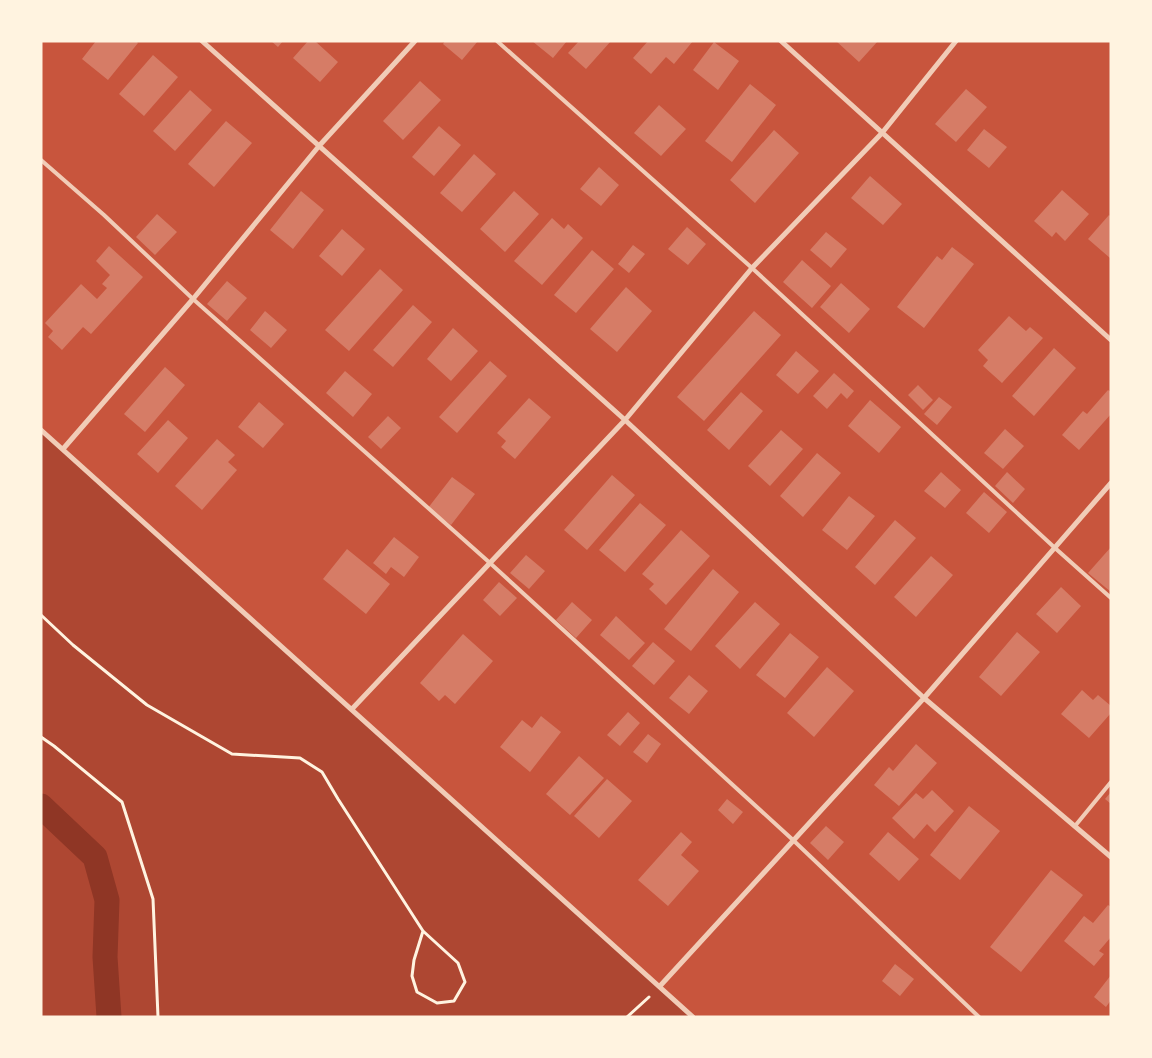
<svg xmlns="http://www.w3.org/2000/svg" width="1152" height="1058" viewBox="0 0 1152 1058" font-family="Jost,sans-serif">
<rect width="100%" height="100%" fill="#c8553d"/>
<path fill="#ae4732" d="M41 430 693 1017H41Z"/>
<g fill="none" stroke-linecap="round" stroke-linejoin="round">
<path stroke="#8f3625" stroke-width="25" d="M41 806 95 857 107 900 105 957 109 1017"/>
</g>
<path fill="#d67c66" d="M96 41H136L138 43 108 80 82 59Z
M271 41H283L278 47Z
M308 41H315L338 62 320 82 293 58Z
M445 41H478L462 60 443 44Z
M532 41H567L553 58Z
M579 41H611L586 69 568 53Z
M648 41H693L674 64 666 57 651 74 633 58Z
M836 41H878L859 62Z
M714 42 739 61 718 90 693 70Z
M153 55 178 77 144 116 119 94Z
M420 81 441 100 403 140 383 121Z
M750 84 776 105 732 162 705 141Z
M966 89 987 107 956 142 935 124Z
M190 90 212 110 175 151 153 131Z
M659 105 686 129 661 156 634 133Z
M226 121 252 143 214 187 188 164Z
M439 126 461 145 434 176 412 157Z
M984 129 1007 147 989 168 967 150Z
M774 130 799 153 755 203 730 180Z
M474 154 496 174 462 212 440 193Z
M599 167 619 185 601 206 580 189Z
M870 176 902 204 883 225 851 198Z
M1062 190 1089 214 1065 241 1056 232 1052 237 1034 221Z
M301 191 324 210 293 249 270 230Z
M514 191 539 214 505 252 480 229Z
M157 214 177 232 155 255 136 237Z
M1109 215 1111 217 1110 258 1088 239Z
M552 218 564 229 568 224 583 238 542 285 514 261Z
M687 227 706 244 688 265 668 249Z
M342 229 365 249 342 276 319 256Z
M826 232 847 249 831 268 810 250Z
M633 245 645 254 629 273 618 264Z
M109 246 143 277 91 334 83 327 62 350 48 337 53 331 45 323 81 284 97 299 107 288 102 284 110 275 96 261Z
M952 247 974 264 924 328 897 307 937 256 942 260Z
M592 250 614 269 576 313 554 295Z
M802 260 831 286 812 308 783 282Z
M380 269 403 290 349 351 325 330Z
M227 281 247 298 227 321 207 304Z
M841 283 870 309 849 333 820 307Z
M626 287 652 311 617 352 590 329Z
M413 305 432 322 393 367 373 350Z
M265 311 287 330 271 348 250 330Z
M754 311 781 335 704 421 677 397Z
M1009 316 1026 331 1030 327 1043 338 1002 383 983 366 988 360 978 350Z
M453 328 478 351 451 381 427 359Z
M1054 348 1076 368 1034 416 1012 396Z
M796 351 819 371 798 394 776 375Z
M490 361 507 376 457 433 439 417Z
M165 367 185 385 145 432 124 414Z
M345 371 372 394 353 417 326 393Z
M834 373 854 391 847 399 841 393 827 409 813 396Z
M918 385 933 400 923 410 908 395Z
M1108 390 1111 392V414L1079 450 1062 435 1083 411 1087 414Z
M741 392 763 411 729 450 707 430Z
M939 397 952 407 937 425 924 414Z
M529 398 551 417 515 459 501 447 506 441 497 433Z
M870 400 901 427 879 453 848 426Z
M259 402 284 424 263 448 238 427Z
M388 416 401 428 381 449 368 437Z
M168 420 188 438 158 473 137 454Z
M1005 429 1024 446 1003 469 984 453Z
M781 430 803 449 770 486 748 466Z
M217 439 235 455 228 462 237 470 202 510 175 486Z
M817 453 841 473 803 517 780 496Z
M941 472 961 490 945 508 924 491Z
M1007 472 1025 489 1013 503 995 486Z
M612 475 635 495 587 550 564 530Z
M452 477 475 494 451 525 428 508Z
M984 492 1007 512 989 533 966 513Z
M849 496 875 516 847 550 822 530Z
M640 503 666 525 625 572 599 550Z
M895 520 916 538 875 585 855 567Z
M681 530 710 556 666 605 649 589 654 584 642 574Z
M394 537 419 557 404 577 391 567 386 574 373 563Z
M1111 547V592L1088 573Z
M347 549 390 584 366 614 323 579Z
M526 555 545 571 529 589 510 573Z
M931 556 953 575 916 617 894 597Z
M713 569 739 592 691 651 664 629Z
M499 582 517 598 500 616 483 600Z
M1061 587 1081 606 1057 633 1036 614Z
M572 602 592 620 576 638 556 620Z
M755 602 780 624 740 669 715 646Z
M616 616 645 643 629 660 600 635Z
M1017 632 1040 652 1001 696 979 677Z
M790 633 819 657 785 698 756 675Z
M463 634 493 661 455 704 445 695 439 701 420 683Z
M653 642 675 661 654 685 632 666Z
M827 667 854 691 814 737 787 713Z
M689 675 708 691 689 714 669 698Z
M1082 690 1093 700 1098 695 1111 706V713L1089 738 1061 714Z
M628 712 640 723 620 746 607 735Z
M541 716 561 732 530 772 500 747 522 720 532 728Z
M648 734 661 744 647 763 633 752Z
M916 744 937 763 899 806 874 785 889 767 893 771Z
M579 756 604 778 570 815 546 794Z
M607 779 632 801 599 838 574 816Z
M932 790 954 811 935 832 927 824 914 839 892 818 916 793 923 799Z
M1111 792V804L1105 799Z
M727 799 743 812 733 824 718 810Z
M969 806 1000 831 960 880 930 855Z
M826 826 844 842 828 860 810 843Z
M681 832 692 842 681 855 699 871 668 906 638 880Z
M888 832 919 859 899 881 869 854Z
M1051 870 1083 895 1021 972 990 947Z
M1108 905 1111 907V937L1099 951 1104 954 1094 966 1064 941 1084 916 1093 923Z
M895 964 914 979 900 996 882 981Z
M1111 975V1000L1106 1007 1094 997Z"/>
<g fill="none" stroke-linecap="round" stroke-linejoin="round">
<path stroke="#fff3e0" stroke-width="3" d="M41 615 73 645 147 705 232 754 300 758 322 772 338 799 423 931 458 963 465 982 454 1001 437 1003 417 992 412 976 414 960 423 931
M41 737 54 746 122 802 153 899 158 1017
M627 1017 649 997"/>
<path stroke="#f1ccb7" stroke-width="4" d="M497 41 752 268 1055 548 1111 598
M41 160 104 215 193 299 490 563 793 840 979 1017
M1075 826 1111 782"/>
<path stroke="#f1ccb7" stroke-width="5" d="M202 41 625 420 924 698 1111 857
M781 41 1111 340
M41 430 693 1017
M63 449 193 299 319 146 415 41
M352 709 625 420 752 268 882 133 956 41
M660 986 924 698 1111 483"/>
</g>
<rect width="1152" height="1058" fill="none" stroke="#fff3e0" stroke-width="85"/>
</svg>
